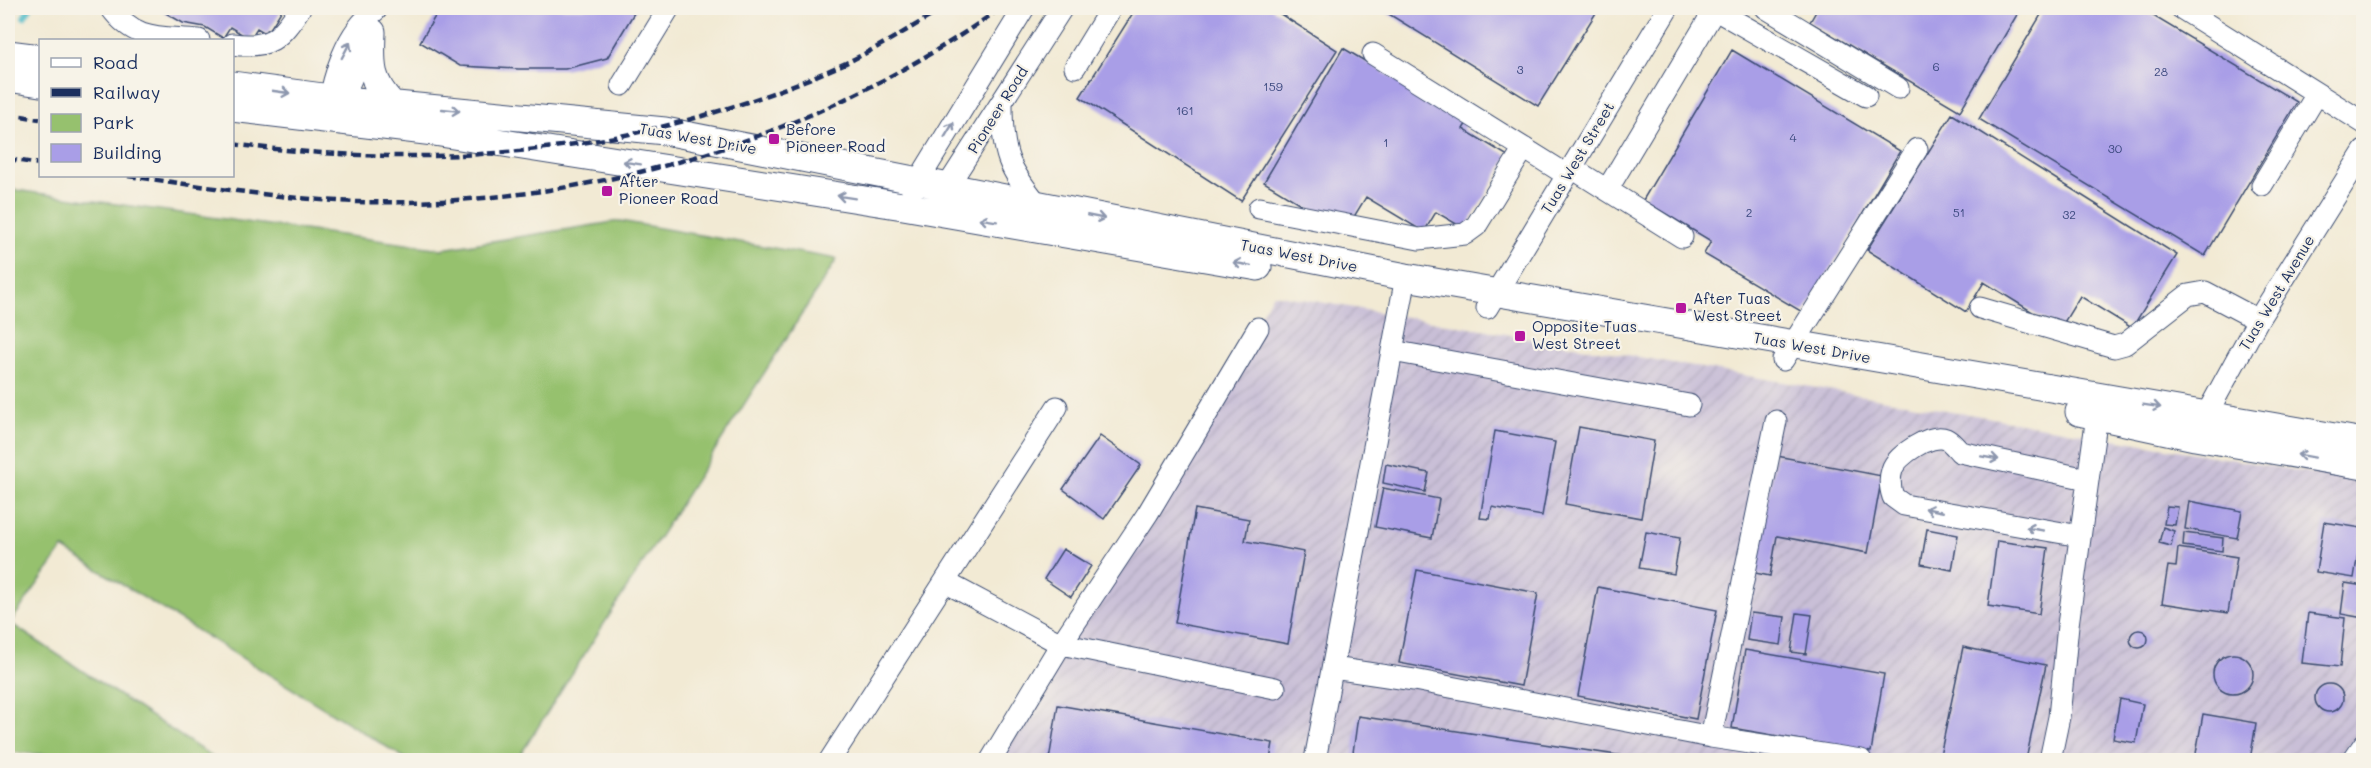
<svg xmlns="http://www.w3.org/2000/svg" width="2371" height="768" viewBox="0 0 2371 768" font-family="Mali,sans-serif">
<defs>
<pattern id="industrial-furrows" width="10" height="10" patternUnits="userSpaceOnUse" patternTransform="scale(1.5)"><rect width="10" height="10" fill="#c9bfd7"/><path d="M-1 1l2-2M0 10L10 0M9 11l2-2" fill="none" stroke="#aca4bb"/></pattern>
</defs>
<rect width="100%" height="100%" fill="#f7f3e8"/>
<filter id="ink" filterUnits="userSpaceOnUse"><feTurbulence type="fractalNoise" baseFrequency=".0167" numOctaves="2"/><feDisplacementMap in="SourceGraphic" scale="12" xChannelSelector="R" yChannelSelector="G"/><feConvolveMatrix kernelMatrix="1 2 1 2 8 2 1 2 1" color-interpolation-filters="sRGB"/></filter>
<filter id="wash" filterUnits="userSpaceOnUse"><feTurbulence type="fractalNoise" baseFrequency=".008" numOctaves="4" result="noise"/><feDisplacementMap in="SourceGraphic" scale="24" xChannelSelector="R" yChannelSelector="G"/><feGaussianBlur stdDeviation="1.35" result="paint"/><feColorMatrix in="noise" values="0 0 0 0 0 0 0 0 0 0 0 0 0 0 0 0 0 1.4 0 .05"/><feComposite in="paint" operator="in"/></filter>
<g filter="url(#wash)">
<rect width="100%" height="100%" fill="#f2ead4"/>
<path fill="url(#industrial-furrows)" d="M1273 294 2363 482V760H988Z"/>
<path fill="#96c16e" stroke="#587866" stroke-width="1.5" d="M8 189 442 249 620 221 837 259 517 760H408L63 548 10 623 217 760H127L8 752Z"/>
<g fill="none" stroke-linecap="round" stroke-linejoin="round">
<path stroke="#4ebbc8" stroke-width="6" d="M24 17 30 8"/>
</g>
<g id="blocks">
<path fill="#a99ee7" d="M157 8H283L267 34 257 28 250 39 230 27 223 38 205 27 183 23Z
M440 8H637L607 58 565 69H519L460 66 420 42Z
M1136 8H1271L1337 50 1241 201 1080 97Z
M1379 8H1599L1538 106Z
M1818 8H2021L1960 111 1810 22Z
M2045 8H2140L2297 102 2205 256 1979 119Z
M1343 48 1425 97 1471 116 1463 129 1508 156 1465 229 1436 212 1424 232 1366 197 1352 220 1317 214 1264 182Z
M1732 50 1900 151 1804 313 1704 254 1711 241 1643 200Z
M1952 114 2177 255 2132 328 2080 296 2060 329 1984 282 1966 312 1867 250Z
M1579 427 1654 441 1641 518 1565 504Z
M1495 431 1555 442 1542 516 1492 507 1490 519 1480 518Z
M1100 436 1141 465 1104 519 1063 489Z
M1777 456 1882 476 1868 553 1777 536 1770 576 1755 573Z
M1386 464 1429 473 1425 492 1383 483Z
M1383 488 1439 499 1432 538 1375 527Z
M2189 501 2242 511 2237 538 2185 529Z
M2167 506 2178 507 2175 525 2164 524Z
M1195 509 1249 519 1245 541 1304 552 1288 644 1175 623Z
M2324 522 2362 528 2354 578 2316 572Z
M2163 527 2174 531 2171 546 2159 543Z
M1927 529 1958 535 1952 570 1921 564Z
M1646 532 1680 538 1674 574 1639 568Z
M2184 533 2223 538 2222 551 2183 546Z
M1997 541 2048 548 2039 614 1988 606Z
M2178 548 2237 557 2228 613 2162 603 2168 566 2176 567Z
M1063 549 1091 566 1071 597 1044 579Z
M1417 570 1538 593 1521 686 1399 663Z
M2345 583 2364 586V618L2341 614Z
M1598 587 1717 610 1696 719 1578 696Z
M1751 613 1785 617 1781 645 1747 640Z
M1797 613 1812 615 1806 654 1791 652Z
M2308 613 2345 618 2340 667 2302 663Z
M2130 639a9 9 0 1 1 18 0a9 9 0 1 1-18 0Z
M1963 647 2046 665 2026 760H1963L1940 756Z
M1745 650 1884 674 1871 752 1732 728Z
M2213 674a20 20 0 1 1 40 0a20 20 0 1 1-40 0Z
M2315 698a14 14 0 1 1 28 0a14 14 0 1 1-28 0Z
M2120 699 2143 704 2136 743 2113 739Z
M1058 705 1273 743 1270 760H1049Z
M2203 714 2256 723 2250 760 2195 759Z
M1358 716 1643 759V760H1352Z"/>
</g>
</g>
<g filter="url(#ink)">
<use href="#blocks" fill-opacity="0" stroke="#3b4b70" stroke-width="1.5"/>
<g fill="none" stroke-linecap="round" stroke-linejoin="round">
<g stroke="#3b4b70" stroke-width="23">
<path id="minor" d="M111 8C136 42 160 36 199 40
M1712 8 1866 96
M1766 8 1898 88
M2181 8 2364 123
M232 44C270 49 280 39 300 8
M1373 54 1567 175
M1075 67 1111 8
M622 85 669 8
M1002 105C1002 154 1008 168 1039 206
M327 112C334 75 345 33 376 10
M343 116 348 86 369 38
M1572 168 1682 237
M2262 185 2317 94
M1607 190 1715 9
M912 191 1024 8
M940 198 1062 8
M1259 208 1419 239 1465 234 1476 226 1524 148
M1487 308 1668 8
M1980 308 2114 347 2125 344 2188 295 2205 292 2258 320
M1392 351 1689 405
M1783 360 1917 149
M2199 428 2258 320 2364 151
M2080 536 1904 505 1893 497C1890 488 1889 479 1892 470 1896 455 1931 433 1946 439 1951 441 1956 448 1960 452L2087 479
M945 582 1061 644 1275 688
M1333 668 1414 680 1711 737 1861 760
M1711 737 1776 421
M830 760 1057 407
M991 760 1061 644 1148 513 1258 328
M1315 760 1406 277
M2050 760 2059 717 2068 625 2099 401
M2353 760 2364 744"/>
</g>
<g stroke="#3b4b70" stroke-width="29">
<path id="major" d="M372 32C371 64 369 80 392 104
M8 54 40 58
M8 78 40 83
M232 85 345 100 665 131 1406 277 2364 442
M232 108 434 132 903 206 1258 267
M2079 412 2195 437 2364 466"/>
</g>
<use href="#minor" stroke="#fff" stroke-width="21"/>
<use href="#major" stroke="#fff" stroke-width="27"/>
<path stroke="#1b2f5e" stroke-width="4.5" stroke-dasharray="9 4.5" stroke-linecap="butt" d="M8 114 40 119
M232 144C451 172 643 154 846 63 880 47 913 26 945 8
M8 159 40 164
M128 176C203 186 281 199 357 202 588 208 812 141 1001 8"/>
</g>
<defs><path id="oneway-shaft" d="M-6 0H5M1.5-3L5.5 0L1.5 3" fill="none" stroke-width="1.6" stroke-linecap="round" stroke-linejoin="round" transform="scale(1.5)"/></defs>
<g stroke="#8d97ae">
<use href="#oneway-shaft" transform="translate(346 50) rotate(-62)"/>
<use href="#oneway-shaft" transform="translate(281 92) rotate(8)"/>
<use href="#oneway-shaft" transform="translate(451 110) rotate(6)"/>
<use href="#oneway-shaft" transform="translate(949 130) rotate(-59)"/>
<use href="#oneway-shaft" transform="translate(632 163) rotate(-171)"/>
<use href="#oneway-shaft" transform="translate(846 197) rotate(-171)"/>
<use href="#oneway-shaft" transform="translate(1096 217) rotate(11)"/>
<use href="#oneway-shaft" transform="translate(988 220) rotate(-171)"/>
<use href="#oneway-shaft" transform="translate(1242 264) rotate(-170)"/>
<use href="#oneway-shaft" transform="translate(2152 406) rotate(9)"/>
<use href="#oneway-shaft" transform="translate(2306 456) rotate(-170)"/>
<use href="#oneway-shaft" transform="translate(1990 458) rotate(10)"/>
<use href="#oneway-shaft" transform="translate(1934 510) rotate(-169)"/>
<use href="#oneway-shaft" transform="translate(2035 529) rotate(-170)"/>
</g>
</g>
<g fill="#b5179e" stroke="#f7f3e8" stroke-width="2">
<rect x="768" y="133" width="12" height="12" rx="3"/>
<rect x="601" y="185" width="12" height="12" rx="3"/>
<rect x="1675" y="302" width="12" height="12" rx="3"/>
<rect x="1514" y="330" width="12" height="12" rx="3"/>
</g>
<g text-anchor="middle" stroke-width="4.5" stroke-linejoin="round" paint-order="stroke">
<g font-size="12" fill="#3e4b80">
<text x="1936" y="71">6</text>
<text x="1520" y="74">3</text>
<text x="2161" y="76">28</text>
<text x="1273" y="91">159</text>
<text x="1185" y="115">161</text>
<text x="1793" y="142">4</text>
<text x="1386" y="147">1</text>
<text x="2115" y="153">30</text>
<text x="1749" y="217">2</text>
<text x="1959" y="217">51</text>
<text x="2069" y="219">32</text>
</g>
<g font-size="15" fill="#1b2f5e" stroke="#f7f3e8">
<text transform="translate(998 110) rotate(-58)" y="5">Pioneer Road</text>
<text transform="translate(698 139) rotate(10)" y="5">Tuas West Drive</text>
<text transform="translate(1578 158) rotate(-59)" y="5">Tuas West Street</text>
<text transform="translate(1299 256) rotate(11)" y="5">Tuas West Drive</text>
<text transform="translate(2277 293) rotate(-59)" y="5">Tuas West Avenue</text>
<text transform="translate(1812 348) rotate(10)" y="5">Tuas West Drive</text>
</g>
<g font-size="15" fill="#1b2f5e" stroke="#f7f3e8" text-anchor="start">
<text x="786" y="135">Before<tspan x="786" dy="17">Pioneer Road</tspan></text>
<text x="619" y="187">After<tspan x="619" dy="17">Pioneer Road</tspan></text>
<text x="1693" y="304">After Tuas<tspan x="1693" dy="17">West Street</tspan></text>
<text x="1532" y="332">Opposite Tuas<tspan x="1532" dy="17">West Street</tspan></text>
</g>
</g>
<rect width="2371" height="768" fill="none" stroke="#f7f3e8" stroke-width="30"/>
<rect x="39" y="39" width="195" height="138" fill="#f7f3e8" stroke="#9fa5b1" stroke-width="1.5"/>
<rect x="51" y="58" width="30" height="9" fill="#ffffff" stroke="#9fa5b1" stroke-width="1.5"/>
<text x="93" y="69" font-size="18" fill="#1b2f5e">Road</text>
<rect x="51" y="88" width="30" height="9" fill="#1b2f5e" stroke="#9fa5b1" stroke-width="1.5"/>
<text x="93" y="99" font-size="18" fill="#1b2f5e">Railway</text>
<rect x="51" y="114" width="30" height="18" fill="#96c16e" stroke="#9fa5b1" stroke-width="1.5"/>
<text x="93" y="129" font-size="18" fill="#1b2f5e">Park</text>
<rect x="51" y="144" width="30" height="18" fill="#a99ee7" stroke="#9fa5b1" stroke-width="1.5"/>
<text x="93" y="159" font-size="18" fill="#1b2f5e">Building</text>
</svg>
